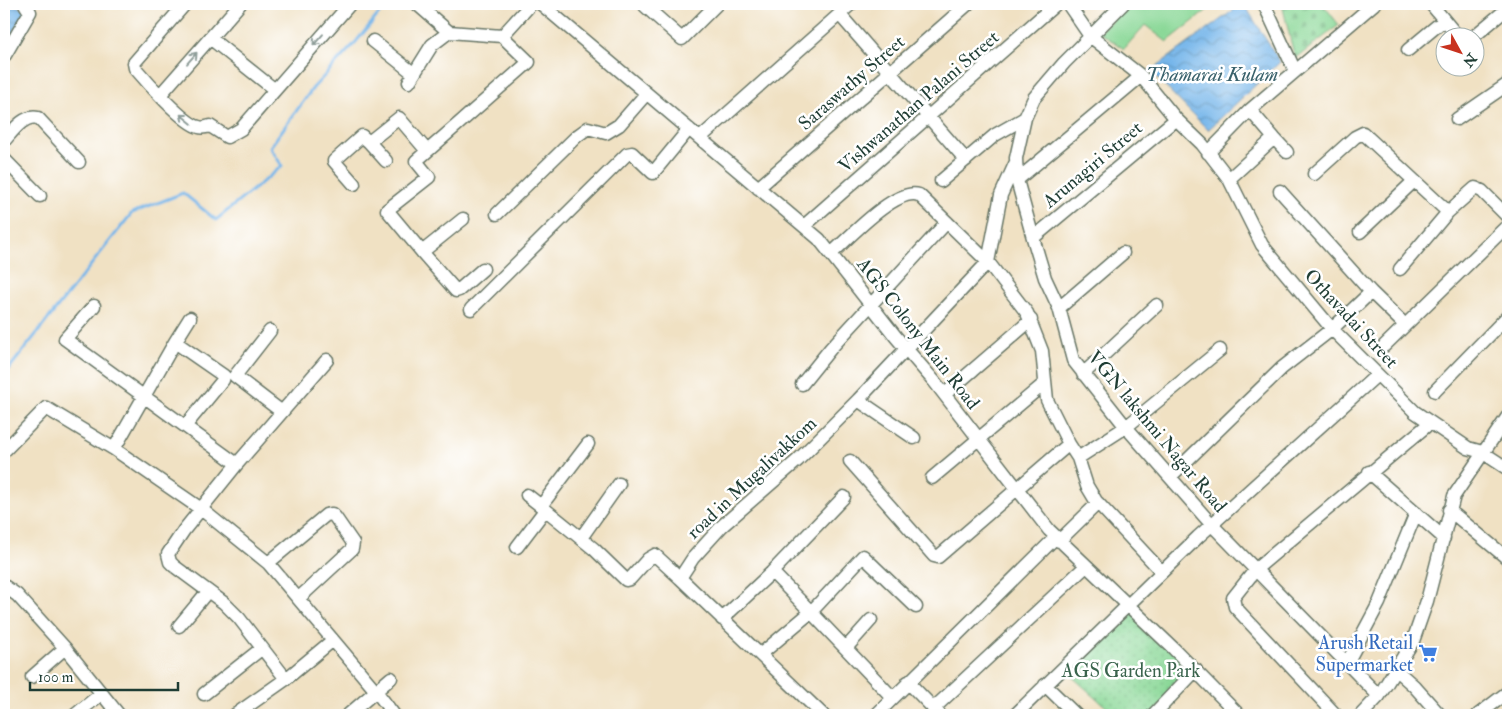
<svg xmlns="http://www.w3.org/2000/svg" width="1512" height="719" viewBox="0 0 1512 719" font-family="'IM FELL Double Pica',serif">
<defs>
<pattern id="cemetery-stones" width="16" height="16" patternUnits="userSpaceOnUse" patternTransform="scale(1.25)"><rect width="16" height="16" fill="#8ad897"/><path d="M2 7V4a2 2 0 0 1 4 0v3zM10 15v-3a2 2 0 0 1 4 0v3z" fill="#77ba83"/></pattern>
<pattern id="park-dots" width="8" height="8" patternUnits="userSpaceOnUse" patternTransform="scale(1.25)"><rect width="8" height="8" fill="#8ad897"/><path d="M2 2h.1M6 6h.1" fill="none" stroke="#77ba83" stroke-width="1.8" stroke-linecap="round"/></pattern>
<pattern id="water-waves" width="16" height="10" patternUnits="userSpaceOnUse" patternTransform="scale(1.25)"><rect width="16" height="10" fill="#76b6ea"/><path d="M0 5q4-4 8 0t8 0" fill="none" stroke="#6095be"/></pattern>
</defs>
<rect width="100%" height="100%" fill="#fff"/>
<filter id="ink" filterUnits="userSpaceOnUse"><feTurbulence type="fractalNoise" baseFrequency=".02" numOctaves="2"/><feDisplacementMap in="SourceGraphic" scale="10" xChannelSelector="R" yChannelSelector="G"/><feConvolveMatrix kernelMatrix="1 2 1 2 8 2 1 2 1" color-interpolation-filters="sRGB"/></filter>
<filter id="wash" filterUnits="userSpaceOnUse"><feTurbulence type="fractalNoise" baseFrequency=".0096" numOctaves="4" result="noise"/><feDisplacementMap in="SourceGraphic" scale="20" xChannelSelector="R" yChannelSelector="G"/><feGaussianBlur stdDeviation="1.12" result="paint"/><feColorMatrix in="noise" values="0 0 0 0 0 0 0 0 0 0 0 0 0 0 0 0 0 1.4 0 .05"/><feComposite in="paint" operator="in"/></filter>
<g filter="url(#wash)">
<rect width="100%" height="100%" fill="#f0e1c3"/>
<path fill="url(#cemetery-stones)" stroke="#548a66" d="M1282 4H1323L1339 25 1295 59Z"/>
<path fill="url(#park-dots)" stroke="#548a66" d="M1128 606 1195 670 1151 715H1115L1068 673Z"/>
<path fill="#8ad897" stroke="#548a66" d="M1130 4H1215L1167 42 1145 25 1124 49 1099 32Z"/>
<path fill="url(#water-waves)" stroke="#4a7a8f" d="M4 4H15L25 11 4 47Z
M1242 4H1244L1280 62 1208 130 1150 71Z"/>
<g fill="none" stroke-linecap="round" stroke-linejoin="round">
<path stroke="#76b6ea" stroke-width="3" d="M4 375 132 213 183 193 216 220 282 166 270 147 313 88 355 43 387 4"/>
</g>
</g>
<g filter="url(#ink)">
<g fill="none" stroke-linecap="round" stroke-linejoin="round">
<g stroke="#687666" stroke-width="15">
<path id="minor" d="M185 4 134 63 135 68C146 81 184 124 199 127 202 128 207 127 210 126L227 137 241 129 350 4
M417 4 449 32
M541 4 819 239 896 337 934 381 1049 530 1174 649 1239 715
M1068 4 1090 36 1141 76 1176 119 1202 144 1229 179 1262 245 1332 329 1415 412 1468 448 1482 452 1508 469
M1123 4 1064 63 1034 98 1025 118 1016 158 1017 180 1033 238 1045 278 1059 308 1073 360 1126 427 1212 525 1379 696
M1264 4 1295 71
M1431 4 1459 38
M645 6 682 39 717 4
M840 15 966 160
M502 36 531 4
M210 38 275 90
M1472 38 1508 8
M373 41 413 73
M1408 50 1444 20
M5 55 30 12 25 4
M409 82 432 45 449 32 502 36 529 62 416 161 429 177 387 210 422 252 463 219
M160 95 240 4
M1457 119 1508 84
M700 138 851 4
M1274 138 1287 152
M4 141C12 132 24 114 38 118L79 162
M1208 153 1250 110 1374 4
M4 159 40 196
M386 161 369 142 399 118 427 151
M1314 174 1355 137 1363 133 1448 212
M1229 179 1274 138 1250 110
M1017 180 1141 76
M941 181 995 135 1025 118
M354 184 334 161 362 136 369 142
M758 188 968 4
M1280 191 1371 292 1405 325
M497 214 577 136 588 128 606 133 619 125 646 94
M804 226 1056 4
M1360 232 1414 181
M1033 238 1176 119
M422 252 456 291 459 290 483 269
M832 253C849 238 896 187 919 195L988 262 1027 313 1042 351 1047 400 1069 444
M1400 269 1448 212 1475 188 1482 191 1508 217
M94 306 65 339 237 464
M1059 308 1123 253
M471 309 627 154 632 153 653 173 689 129
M270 331 235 376 282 412
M175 342 190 318
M1384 346 1508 225
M1083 374 1157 305
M802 384 831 348 947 222
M1435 391 1508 316
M945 394 1031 320
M858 400 914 438
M588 444 541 506 594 549 626 580 630 579 648 559 655 555 680 578
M114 449 175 342 224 376 223 380 186 425
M4 451 46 408 114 449 201 509 268 563 333 640 286 679 235 715
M1078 458 1087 486 1096 501 1162 572
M850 461 934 556 938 557 1069 444 1078 458 1126 427 1220 350
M1369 472 1444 538
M1171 476 1282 368 1332 329 1371 292
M932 478 1045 383
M527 495 541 506
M1449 510 1508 559
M581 538 619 484
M1059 541 1098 503
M517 547 545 510
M268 563 326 515 332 514 335 517 353 543 352 549 299 598
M772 572 844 497
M4 586 17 595 65 648 119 715
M722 619 772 572 811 612 863 556 916 607
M179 626 208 591
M333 640 376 691 348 715
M846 648 871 620
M761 654 811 612 893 698
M1347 663 1379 603 1416 513
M1396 670 1414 686 1440 715
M32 677 65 648
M391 678 376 691 394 715
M286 679 239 618 224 603 174 566 170 562 168 554 184 530 237 464 327 360
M908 682 940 715
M1045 685 1076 715
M204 694 261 649
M933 709 1085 567
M75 715 101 694
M823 715 680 578 693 558 722 526 798 460 858 400 988 262 1001 195 1015 164
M876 715 1056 537
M1015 715 1198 537 1377 375
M1153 715 1196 670
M1336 715 1235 607 1233 598 1256 569 1430 423
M1361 715 1379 696 1413 641 1427 601 1454 496 1508 416
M1478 715 1508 692"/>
</g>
<use href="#minor" stroke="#fff" stroke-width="12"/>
</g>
<defs><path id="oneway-shaft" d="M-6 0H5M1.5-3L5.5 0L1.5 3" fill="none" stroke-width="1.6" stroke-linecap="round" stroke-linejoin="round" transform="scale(1.25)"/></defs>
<g stroke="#8f9e9a">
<use href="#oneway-shaft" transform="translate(318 40) rotate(131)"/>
<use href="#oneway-shaft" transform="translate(192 58) rotate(-49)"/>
<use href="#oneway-shaft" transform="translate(186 119) rotate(-141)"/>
</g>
</g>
<defs>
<g id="supermarket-bare" transform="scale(1.5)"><path d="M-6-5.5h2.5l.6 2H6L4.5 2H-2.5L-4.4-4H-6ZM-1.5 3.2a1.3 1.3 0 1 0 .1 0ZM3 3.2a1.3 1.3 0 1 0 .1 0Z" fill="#3f7fe0" stroke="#fff" stroke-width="2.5" paint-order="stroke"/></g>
</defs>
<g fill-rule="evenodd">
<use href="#supermarket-bare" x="1428" y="653"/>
</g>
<g text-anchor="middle" stroke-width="5" stroke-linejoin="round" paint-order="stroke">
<g font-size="19" fill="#1f3d34" stroke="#fff">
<text transform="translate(851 82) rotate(-41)" y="7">Saraswathy Street</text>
<text transform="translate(918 101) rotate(-41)" y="7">Vishwanathan Palani Street</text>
<text transform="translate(1092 164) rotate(-40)" y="7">Arunagiri Street</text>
<text transform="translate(1352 318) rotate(47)" y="7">Othavadai Street</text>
<text transform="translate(919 333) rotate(52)" y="7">AGS Colony Main Road</text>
<text transform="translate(1158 431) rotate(50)" y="7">VGN lakshmi Nagar Road</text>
<text transform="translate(751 477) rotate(-43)" y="7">road in Mugalivakkom</text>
</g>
<g font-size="19" fill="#366cbe" stroke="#fff" text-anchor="end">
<text x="1413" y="649">Arush Retail<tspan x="1413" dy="22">Supermarket</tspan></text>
</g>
<g font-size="19" fill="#3a644d" stroke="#fff">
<text x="1131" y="677">AGS Garden Park</text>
</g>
<g font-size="20" font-style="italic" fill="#39616b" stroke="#fff">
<text x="1212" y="81">Thamarai Kulam</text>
</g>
</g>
<rect width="1512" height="719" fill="none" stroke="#fff" stroke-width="20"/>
<g transform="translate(1460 52) rotate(130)"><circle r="24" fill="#ffffff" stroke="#a5b1ae"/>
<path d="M0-4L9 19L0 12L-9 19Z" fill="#c8321e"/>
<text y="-8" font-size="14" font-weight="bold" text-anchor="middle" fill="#1f3d34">N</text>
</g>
<path d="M30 682v8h148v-8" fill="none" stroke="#1f3d34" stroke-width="2.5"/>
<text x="38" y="682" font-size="15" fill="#1f3d34" stroke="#ffffff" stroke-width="4" paint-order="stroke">100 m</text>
</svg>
